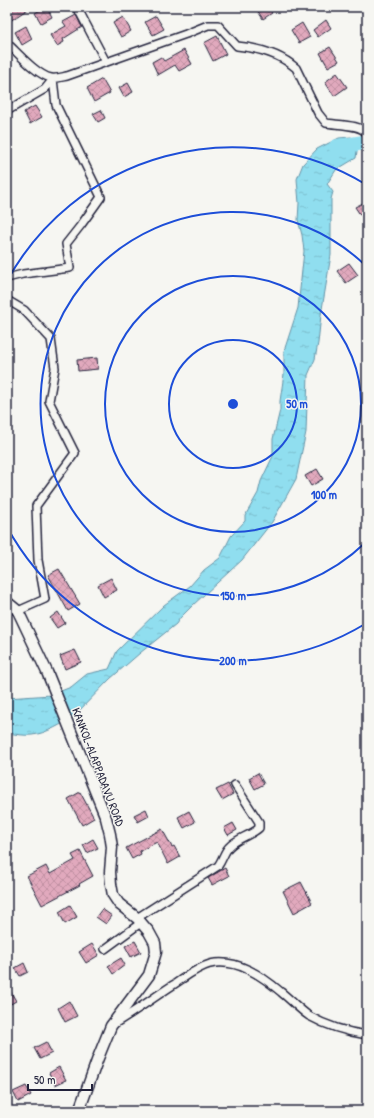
<svg xmlns="http://www.w3.org/2000/svg" width="374" height="1118" viewBox="0 0 374 1118" font-family="'Patrick Hand',sans-serif">
<defs>
<pattern id="water-ripples" width="26" height="14" patternUnits="userSpaceOnUse"><rect width="26" height="14" fill="#90deef"/><path d="M2 4q2-2 4 0t4 0M15 11q2-2 4 0t4 0" fill="none" stroke="#7cbece"/></pattern>
<pattern id="building-cross-hatch" width="8" height="8" patternUnits="userSpaceOnUse"><rect width="8" height="8" fill="#e1a9bd"/><path d="M0 0l8 8M0 8l8-8" fill="none" stroke="#c191a3"/></pattern>
</defs>
<rect width="100%" height="100%" fill="#f6f6f2"/>
<filter id="ink" filterUnits="userSpaceOnUse"><feTurbulence type="fractalNoise" baseFrequency=".025" numOctaves="2"/><feDisplacementMap in="SourceGraphic" scale="8" xChannelSelector="R" yChannelSelector="G"/><feConvolveMatrix kernelMatrix="1 2 1 2 8 2 1 2 1" color-interpolation-filters="sRGB"/></filter>
<g filter="url(#ink)">
<path fill="url(#water-ripples)" stroke="#6493a7" d="M351 137 355 139 357 151 356 158 336 170 327 184 333 192 331 199V255L321 315 318 343 315 359 308 375 306 432 296 479 272 522 242 560 193 605 180 618 176 624 140 653 110 679 75 715C65 723 45 734 32 735 24 736 15 734 7 733V698L51 695 71 687 87 674 109 669 117 651 164 605 190 586 204 570 220 558 231 536 245 521V516L258 493 261 481 273 456V439L280 410V401L284 374V351L298 308 304 251 302 235 298 220 299 203 297 179 303 164 317 149 339 138Z"/>
<g fill="none" stroke-linecap="round" stroke-linejoin="round">
<path stroke="#90deef" stroke-width="15" d="M336 147 367 142"/>
</g>
<path fill="url(#building-cross-hatch)" stroke="#22223b" d="M7 7H31L10 21 7 16Z
M46 7H47L52 17 41 23 35 13Z
M255 7H268L272 13 263 19Z
M76 15 82 27 63 39 64 42 57 46 50 35 66 26 63 22Z
M156 16 164 29 153 35 145 22Z
M123 17 131 31 121 37 113 23Z
M326 20 331 28 318 37 313 30Z
M302 23 310 37 299 43 291 30Z
M26 26 32 39 22 45 15 32Z
M217 36 226 54 213 61 204 43Z
M330 47 339 61 328 67 320 53Z
M184 50 192 64 179 71 175 65 158 75 152 62 161 57 164 61Z
M337 73 347 87 334 96 325 82Z
M102 79 110 93 94 102 87 88Z
M128 83 133 92 124 97 119 88Z
M35 106 42 117 30 124 24 112Z
M101 110 105 118 98 122 93 114Z
M367 201V213L361 216 355 207Z
M349 263 358 275 346 283 337 271Z
M97 358 98 369 78 371 77 360Z
M317 469 323 479 311 486 305 476Z
M59 569 80 604 68 611 48 575Z
M111 578 117 590 104 597 98 585Z
M58 612 65 623 57 628 50 618Z
M75 650 81 662 65 669 60 656Z
M258 773 264 784 255 789 249 778Z
M228 784 233 794 222 800 216 790Z
M80 792 94 818 82 825 68 799Z
M146 809 149 816 138 822 134 815Z
M189 811 195 822 184 828 178 817Z
M233 823 237 830 228 835 224 828Z
M162 829 172 847 174 846 180 857 168 864 157 842 140 851 141 854 132 859 126 848Z
M93 839 98 848 87 853 83 845Z
M80 851 93 876 79 884 80 885 42 905 27 876 46 866 50 874 75 860 72 855Z
M225 868 229 876 212 885 208 878Z
M301 882 312 903 294 913 283 891Z
M70 905 77 917 65 924 59 912Z
M102 909 112 916 106 924 96 917Z
M135 941 141 952 131 957 125 946Z
M92 944 99 955 86 963 79 952Z
M121 958 125 965 113 974 108 966Z
M24 963 28 972 20 976 15 968Z
M7 985 16 1001 7 1006Z
M69 1001 77 1016 65 1022 58 1008Z
M46 1042 52 1053 40 1059 34 1048Z
M59 1067 66 1080 55 1085 49 1073Z
M26 1086 31 1095 18 1102 13 1092Z"/>
<g fill="none" stroke-linecap="round" stroke-linejoin="round">
<g stroke="#22223b" stroke-width="10">
<path id="street" d="M77 7 106 62
M7 43C18 53 37 75 51 78 56 79 62 77 67 76L186 34 208 25H218L237 46C258 48 280 54 296 68L318 113 326 123C337 125 362 124 367 134
M7 111 45 89 53 79
M7 278 23 274 70 268 66 244 81 225 101 197 56 105 53 79
M7 300 24 310 51 339 55 368 49 401 75 453 36 506 38 560 45 599 18 611
M137 918 218 866C223 859 224 852 229 847 237 838 250 836 259 828V822L235 785
M105 949 142 922
M114 1024C134 1012 153 998 173 985 184 978 196 968 210 964 237 958 262 976 281 992 291 1000 299 1009 309 1016 327 1026 347 1032 367 1035"/>
</g>
<g stroke="#22223b" stroke-width="13">
<path id="secondary" d="M7 602 18 611 47 672 106 818 110 834 112 847 110 872 111 884 113 895 119 904 137 918 149 932 155 943 156 952 149 975 111 1026 98 1058 79 1111"/>
</g>
<use href="#street" stroke="#f6f6f2" stroke-width="7"/>
<use href="#secondary" stroke="#f6f6f2" stroke-width="10"/>
</g>
</g>
<g fill="none" stroke="#1d4ed8" stroke-width="2">
<circle cx="233" cy="404" r="64"/>
<circle cx="233" cy="404" r="128"/>
<path d="M366 542A192 192 0 1 1 366 266"/>
<path d="M365 624A257 257 0 0 1 7 527M7 281A257 257 0 0 1 365 184"/>
</g>
<g text-anchor="middle" stroke-width="3" stroke-linejoin="round" paint-order="stroke">
<g font-size="12" fill="#22223b" stroke="#f6f6f2">
<text transform="translate(98 767) rotate(69)" y="4">KANKOL-ALAPPADAVU ROAD</text>
</g>
</g>
<circle cx="233" cy="404" r="6" fill="#1d4ed8" stroke="#f6f6f2" stroke-width="2"/>
<g font-size="12" text-anchor="middle" font-weight="bold" fill="#1d4ed8" stroke="#f6f6f2" stroke-width="3" stroke-linejoin="round" paint-order="stroke">
<text x="297" y="408">50 m</text>
<text x="324" y="499">100 m</text>
<text x="233" y="600">150 m</text>
<text x="233" y="665">200 m</text>
</g>
<rect width="374" height="1118" fill="none" stroke="#f6f6f2" stroke-width="24"/>
<rect x="12" y="12" width="350" height="1094" fill="none" stroke="#22223b" stroke-width="1.5" filter="url(#ink)"/>
<path d="M28 1084v6h64v-6" fill="none" stroke="#22223b" stroke-width="2"/>
<text x="34" y="1084" font-size="12" fill="#22223b" stroke="#f6f6f2" stroke-width="3" paint-order="stroke">50 m</text>
</svg>
